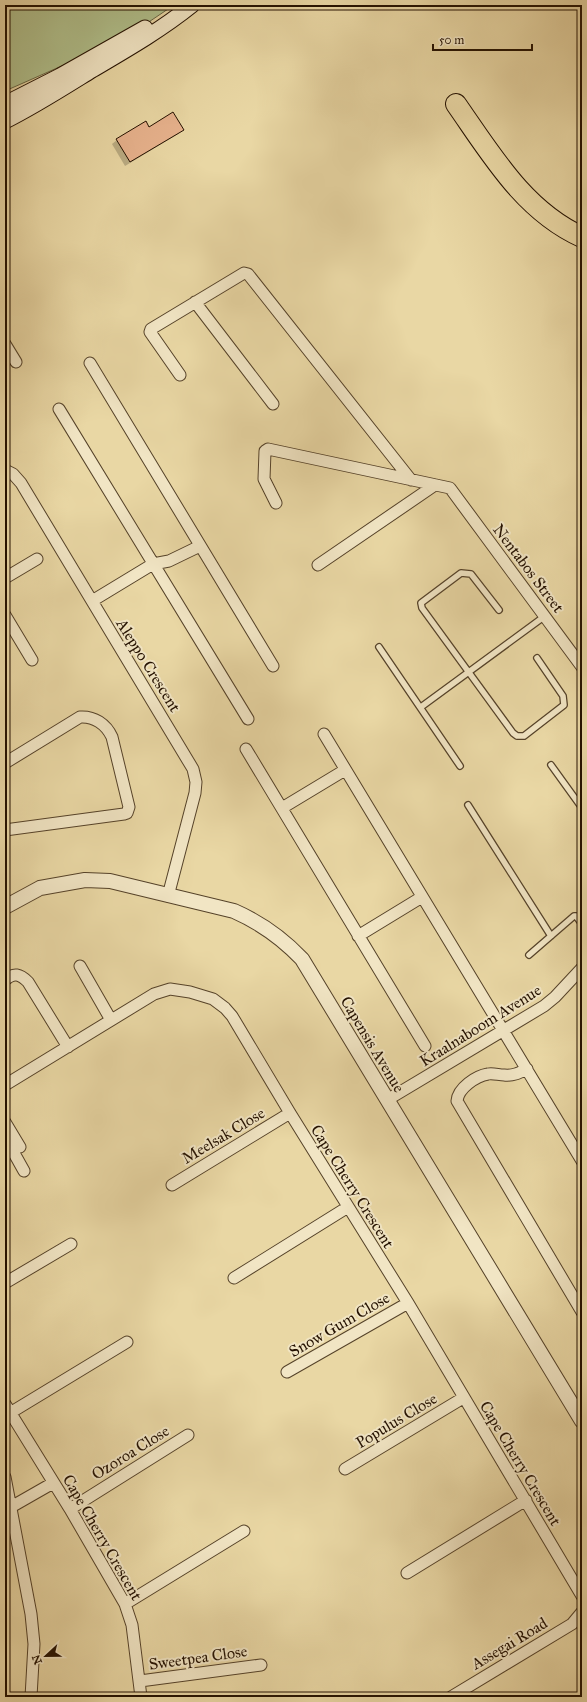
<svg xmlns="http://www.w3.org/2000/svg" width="587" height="1702" viewBox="0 0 587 1702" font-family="'IM FELL Great Primer',serif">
<rect width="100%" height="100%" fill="#e9d7a4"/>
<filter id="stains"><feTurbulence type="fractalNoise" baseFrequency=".005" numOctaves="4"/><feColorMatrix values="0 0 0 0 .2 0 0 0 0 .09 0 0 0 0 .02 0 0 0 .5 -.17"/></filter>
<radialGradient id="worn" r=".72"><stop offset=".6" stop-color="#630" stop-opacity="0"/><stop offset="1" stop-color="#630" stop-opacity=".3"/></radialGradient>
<path fill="#b0bf8b" stroke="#6a6846" d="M5 5H174L125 38 5 91Z"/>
<path fill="#0003" d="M148 128 183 129 178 134 125 166 112 144 117 140Z"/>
<path fill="#e7b28d" stroke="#241100" d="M173 112 184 130 130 162 116 139 146 121 149 127Z"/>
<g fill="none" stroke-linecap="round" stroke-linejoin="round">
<g stroke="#554229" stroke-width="8">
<path id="service" d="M499 610 471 574 461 573 421 603 422 608 513 733 517 736H524L564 705 563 696 537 658
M379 647 460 766
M421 707 545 616
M551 765 582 808
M468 805 551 936
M529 955 574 916H576L582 924"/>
</g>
<g stroke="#554229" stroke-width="13">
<path id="minor" d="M195 302 273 404
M5 344 16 362
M90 363 273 666
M180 375 150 332 151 329 244 273 248 274 411 480
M59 409 248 719
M5 470 13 474 21 483 193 769 196 782 195 793 168 896
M276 503 264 479 265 451 268 449 450 488 582 667
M318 565 435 485
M5 578 37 559
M92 601 153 564 169 561 200 546
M5 615 32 660
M324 734 582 1161
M246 749 425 1046
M5 763 80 717C94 716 106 724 112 737L129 807 127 813 124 814 5 830
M282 808 345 770
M358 936 422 897
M80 966 111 1020
M5 980C14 972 20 974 28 982L68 1047
M527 1069C519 1073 513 1076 504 1075 499 1075 493 1073 488 1074 476 1076 458 1088 457 1101L582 1312
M5 1085 154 994 170 989 190 992 213 999 225 1008 232 1016 290 1113 408 1303 582 1596
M387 1100 544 1006 555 997 582 968
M5 1122 20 1147
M5 1137 24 1171
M172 1185 290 1113
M234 1278 348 1207
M5 1283 71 1244
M287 1372 408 1303
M5 1404 70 1509 125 1604 132 1625 141 1697
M10 1413 127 1342
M345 1469 463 1398
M5 1477 31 1614 34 1644 31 1697
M5 1508 11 1507 53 1483
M70 1509 188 1435
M407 1573 526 1500
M125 1604 244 1531
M140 1681 261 1665
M451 1697 572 1624 582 1612"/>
</g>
<g stroke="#554229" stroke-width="16">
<path id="tertiary" d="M5 907 40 888 85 880 110 881 234 911C259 922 283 939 302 959L582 1421"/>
</g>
<g stroke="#241100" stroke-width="17">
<path id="secondary" d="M5 104 60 76 145 28
M5 121C35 106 63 88 92 70 126 50 161 30 192 5"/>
</g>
<g stroke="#241100" stroke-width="22">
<path id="motorway" d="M456 104C491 154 524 211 582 237"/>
</g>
<use href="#service" stroke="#f1e5c4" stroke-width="5.5"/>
<use href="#minor" stroke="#f1e5c4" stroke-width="11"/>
<use href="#tertiary" stroke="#f1e5c4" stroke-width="14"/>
<use href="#secondary" stroke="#f1e5c4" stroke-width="15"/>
<use href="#motorway" stroke="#e9d7a4" stroke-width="20"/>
</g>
<g text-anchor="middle" stroke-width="4" stroke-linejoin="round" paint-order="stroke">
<g font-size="16" fill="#241100" stroke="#f1e5c4">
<text transform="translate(529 568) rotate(53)" y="6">Nentabos Street</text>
<text transform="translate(149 665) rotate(58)" y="6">Aleppo Crescent</text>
<text transform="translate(480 1025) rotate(-32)" y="6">Kraalnaboom Avenue</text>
<text transform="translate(373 1044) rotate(59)" y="6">Capensis Avenue</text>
<text transform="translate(223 1135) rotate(-31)" y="6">Meelsak Close</text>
<text transform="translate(353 1186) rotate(58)" y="6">Cape Cherry Crescent</text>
<text transform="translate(339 1324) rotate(-30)" y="6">Snow Gum Close</text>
<text transform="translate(396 1420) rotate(-31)" y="6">Populus Close</text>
<text transform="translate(130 1452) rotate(-32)" y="6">Ozoroa Close</text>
<text transform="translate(521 1463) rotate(59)" y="6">Cape Cherry Crescent</text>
<text transform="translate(103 1537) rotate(60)" y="6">Cape Cherry Crescent</text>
<text transform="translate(509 1643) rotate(-31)" y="6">Assegai Road</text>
<text transform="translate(198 1657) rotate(-8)" y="6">Sweetpea Close</text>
</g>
</g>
<rect width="587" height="1702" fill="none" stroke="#e9d7a4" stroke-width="20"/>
<rect x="6" y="6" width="575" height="1690" fill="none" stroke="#241100" stroke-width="2"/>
<rect x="10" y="10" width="567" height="1682" fill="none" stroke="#241100"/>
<g transform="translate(46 1656) rotate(248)" stroke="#f1e5c4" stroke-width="3" paint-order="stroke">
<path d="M0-3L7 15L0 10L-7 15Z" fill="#241100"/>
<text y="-6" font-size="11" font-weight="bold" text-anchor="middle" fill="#241100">N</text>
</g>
<path d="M433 44v6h99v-6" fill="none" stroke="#241100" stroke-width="2"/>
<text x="439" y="44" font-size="12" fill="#241100" stroke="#f1e5c4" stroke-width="3" paint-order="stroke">50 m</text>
<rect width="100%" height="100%" filter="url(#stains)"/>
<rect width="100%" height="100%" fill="url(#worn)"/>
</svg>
